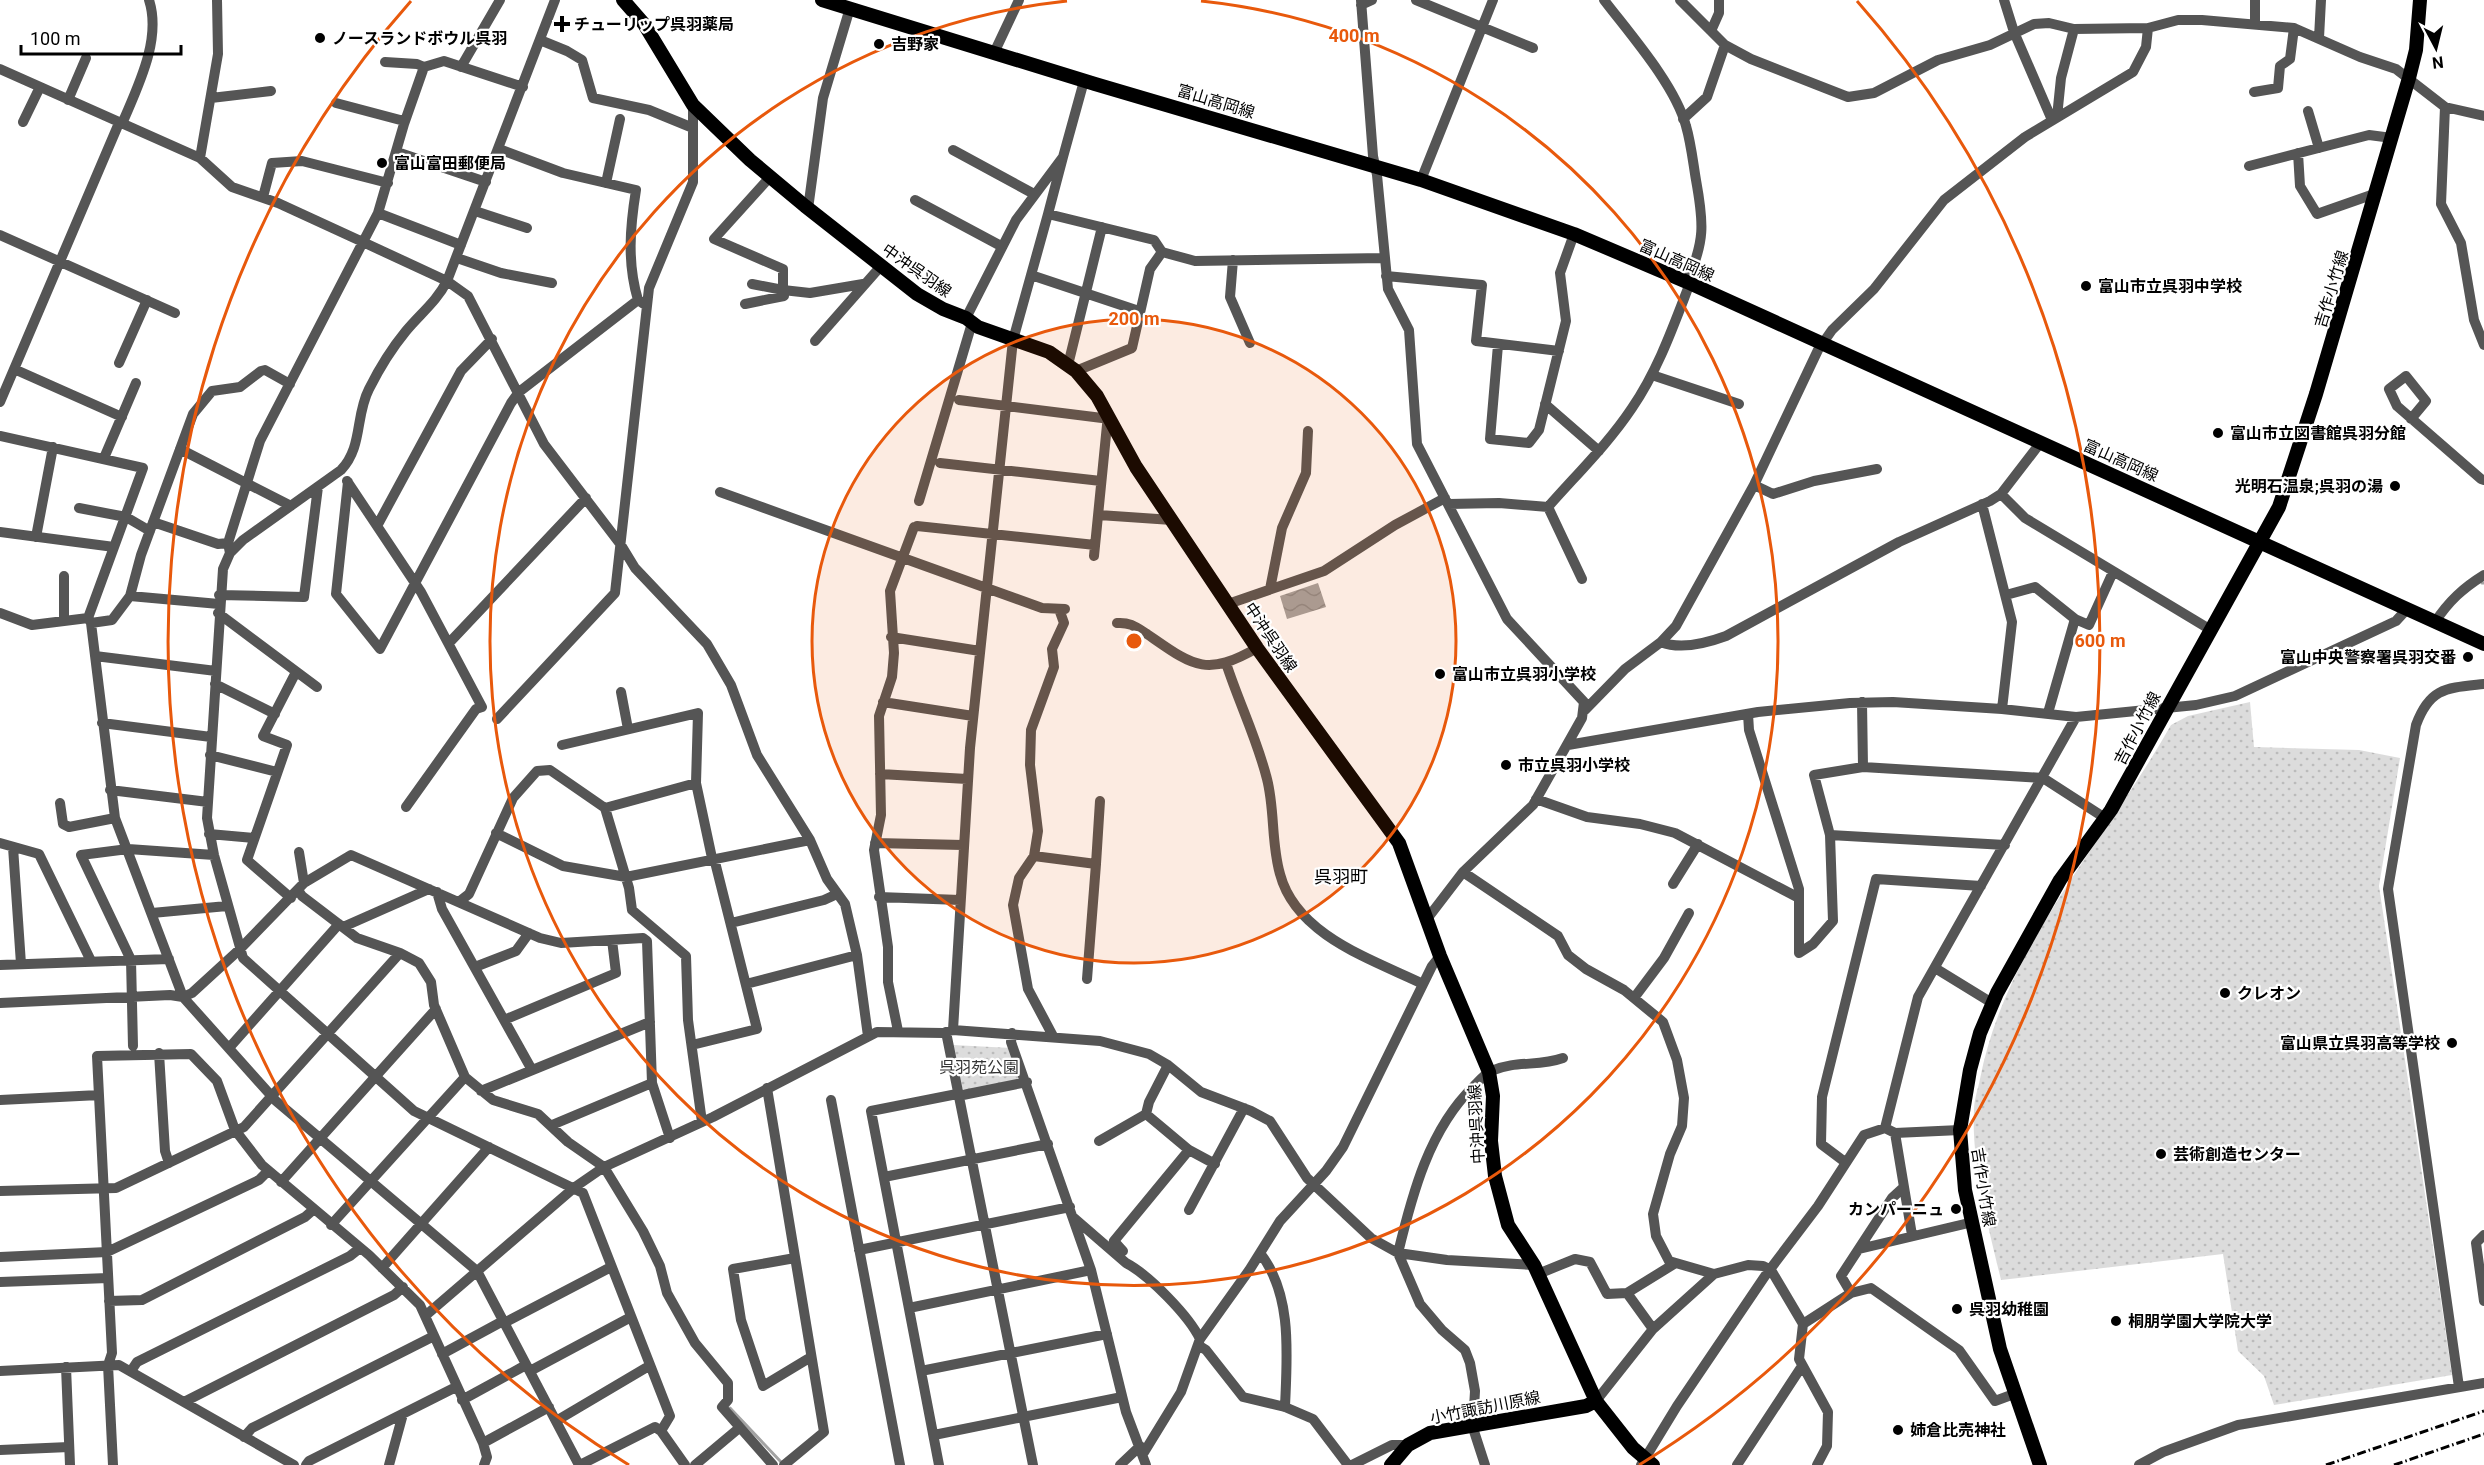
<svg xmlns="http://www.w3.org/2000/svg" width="2484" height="1465" viewBox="0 0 2484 1465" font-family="Roboto,'Noto Sans JP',sans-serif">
<defs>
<pattern id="park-dots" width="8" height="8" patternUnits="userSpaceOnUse" patternTransform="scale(1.5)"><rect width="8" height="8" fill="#dcdcdc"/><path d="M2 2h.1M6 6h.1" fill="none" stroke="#bbb" stroke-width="1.8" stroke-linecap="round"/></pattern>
<pattern id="water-waves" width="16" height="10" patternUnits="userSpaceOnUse" patternTransform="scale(1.5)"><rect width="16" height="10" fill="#a3a3a3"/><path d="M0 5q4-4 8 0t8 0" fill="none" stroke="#8b8b8b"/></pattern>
</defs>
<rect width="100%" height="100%" fill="#fff"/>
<path fill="url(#park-dots)" d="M2250 702 2254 747 2359 750 2400 758 2379 886 2452 1375 2274 1405 2264 1376 2238 1351 2223 1254 2001 1280C1989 1229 1971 1162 1974 1110 1974 1100 1978 1089 1980 1079 2006 945 2106 841 2171 725L2188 716Z
M953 1045 1011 1048 1021 1079 966 1090 961 1088Z"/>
<path fill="url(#water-waves)" d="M1318 583 1326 607 1287 619 1280 596Z"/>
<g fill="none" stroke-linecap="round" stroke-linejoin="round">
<path stroke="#a3a3a3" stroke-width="3" d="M2482 583H2484
M730 1408 782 1463"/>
<path stroke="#555" stroke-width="10" d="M555 0 447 281C437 301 420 314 406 331 392 348 379 369 369 389 355 416 363 447 341 470L243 540 230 553 223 569 207 818 214 855 243 958 414 1111 583 1193 670 1416 661 1431
M1361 0 1373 156 1377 175 1388 289 1409 330 1417 444 1507 619 1584 702 1582 718 1533 805 1463 872 1427 919
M1416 0 1533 48
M1604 0C1630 34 1675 85 1686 126 1691 143 1693 162 1696 180 1704 224 1705 241 1687 282
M1680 0 1725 45 1751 59 1848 97 1874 93 1938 60 1990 45 2034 24 2049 23 2074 29 2148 28 2178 20H2202L2294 28 2360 57 2396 69 2445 107 2484 116
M2004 0 2014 32 2052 120
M1361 5 1372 0
M2255 23V0
M1711 31 1719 13V0
M2319 38 2321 0
M540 40 567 51 582 60 593 98 649 110 693 128
M994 53 1019 0
M385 62 417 64 424 67
M461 67 500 0
M0 69 200 158 232 187 278 203 365 243 447 281 468 296 544 444 621 545 635 568 707 644 731 685 757 755 810 840 827 879 845 904 857 955 868 1036
M2254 92 2278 88 2280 66 2290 59 2294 28
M211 98 271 91
M68 100 86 58
M336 103 404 121
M2445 107 2441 204 2461 243 2474 320 2484 345
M2308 111 2319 148
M2057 117 2061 78 2074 29
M1683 119 1707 97 1725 45
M23 122 40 87
M122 124C137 88 162 40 149 0
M499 149 563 173 636 190C630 227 627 263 638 300L644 304
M953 150 1034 194
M397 152 486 182
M2298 153 2300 186 2317 214 2377 193
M1063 157 1048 214 1154 240 1162 252 1195 261 1384 258
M200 158 218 54 217 0
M2249 166 2369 135 2392 138
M1421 180 1493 0
M606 183 620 119
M263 197 272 163 302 161 388 183
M915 200 1001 246
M808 209 823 98 850 8
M475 211 527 228
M378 213 461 245
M0 235 175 313
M457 258 501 273 552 283
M1233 260 1230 297 1250 343
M1031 275 1139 311
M1386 276 1482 285 1476 341 1559 351
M752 284 783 290V269L714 239 770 177
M745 304 784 296 783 290 810 293 863 284
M966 318 1016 220 1063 157 1084 81
M815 341 881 266
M1498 345 1490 439 1529 443 1539 430 1566 321 1560 273 1574 234
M119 363 147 300
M1068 365 1102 227
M14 369 122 417
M1076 371 1132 348 1150 269 1162 252
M1652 375 1739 404
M959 400 1102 418 1108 415 1094 556
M0 402 119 123
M1545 404 1599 451
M2411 419 2426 401 2406 376 2389 389 2397 406 2481 479 2484 480
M0 436 143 468 88 618 91 623 115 818 183 997 276 1101 477 1271 579 1465
M180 449 291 506
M104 458 136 383
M940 463 1101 481
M347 481 421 592 482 707 476 709 406 807
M348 482 336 594 380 649 511 403 519 392 638 300
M1754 485 1773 494 1814 481 1877 469
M720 492 1042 608 1065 609
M2001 494 2025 518 2211 630
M919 501 972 323
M1449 504 1499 503 1548 507
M1982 504 2012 622 2002 709
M1548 507C1577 474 1608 444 1632 408 1658 370 1673 327 1690 283
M1548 507 1582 579
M79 508 126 517 150 531
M1099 515 1172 520
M153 522 218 544 228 543
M377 526 461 371 492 339
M917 526 1095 545
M0 532 114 547
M36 537 53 447
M230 553 228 543 260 441 378 213 404 124 424 67 444 61 523 87
M1270 589 1282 528 1306 473 1308 431
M219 595 304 597 318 487
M2006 595 2035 587 2075 619 2089 625 2113 572
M130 596 219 604
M1228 604 1324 571 1395 525 1445 498
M0 613 32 625 88 618
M218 613 317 687
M64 621V576
M2435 622C2449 601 2463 588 2484 575
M91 623 112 620 130 596 141 555 193 414 212 391 240 387 261 371 265 370 290 384
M1117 623C1130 622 1136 627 1147 634 1192 665 1205 678 1257 648
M891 637 980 651
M1661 642C1681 650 1707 643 1726 636L1899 542 1990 501 2001 494 2041 442
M449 643 586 498
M95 656 216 671
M1226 663C1239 703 1257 739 1267 779 1275 810 1271 843 1280 874 1296 935 1371 959 1423 984
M215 684 275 714
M621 692 628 729
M883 702 973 716
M1862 702 1863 767
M1585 710 1625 669 1661 642 1676 626 1754 485 1818 350 1832 330 1874 289 1944 200 2025 137 2133 72 2146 47 2148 28
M2048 713 2075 619
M1748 714 1749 730 1799 889V953
M497 719 615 593 649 288 693 182V105
M102 723 211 737
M562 745 698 713 696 783 712 858
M1568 745 1758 712 1850 703 1893 702 2002 709 2076 717 2196 705 2235 696 2396 621 2407 609
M210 755 277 772
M880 774 967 779
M110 790 208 802
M1536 799 1587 817 1640 824 1675 833 1799 898
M60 803 63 824 69 827 115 818
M605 808 696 783
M496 833 563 866 626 877 810 840
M209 834 254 838
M1830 835 2005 845
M0 843 39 854 91 961
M875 843 963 845
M13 847 21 964
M299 852 304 883
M1034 856 1096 864 1087 979
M1096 864 1100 801
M1463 872 1558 936 1568 955 1586 969 1624 990 1663 1022 1677 1060 1684 1098 1682 1126 1670 1154 1653 1214 1656 1236 1669 1261 1714 1274 1748 1265 1763 1266 1771 1270 1803 1324 1799 1359 1828 1412 1827 1446 1817 1465
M1673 884 1698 844
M298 890 302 896 357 938 400 953 419 963 431 982 434 1005 465 1077 493 1100 538 1114 568 1142 604 1167 643 1231 660 1266 667 1293 695 1343 728 1383V1400L722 1407 773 1465
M437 892 442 909 532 1070
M879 897 960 900
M291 898 247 860 287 745 263 736 296 672
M460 901 469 894 513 798 537 771 550 770 605 808 629 888 632 910 686 956 688 1020 702 1122
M152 913 227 906
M731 923 824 900 837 894
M343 927 429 889
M1799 953 1813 944 1833 921 1830 835 1814 775 1863 767 2043 778 2105 818
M0 965 169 959
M475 967 516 951 529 933
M1935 968 1992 1003
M746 984 857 955
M1634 998 1664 958 1689 913
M0 1003 170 995 183 997 192 993 239 950 304 883 351 855 540 938 561 943 643 938 647 941 652 1083 670 1138
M504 1020 616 973 612 940
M953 1030 970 748 1013 340 1048 214
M898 1031 888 982V947L874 850 881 815 879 716 892 677 894 653 890 591 914 527
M946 1032 1033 1465
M1012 1033 1011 1042 1091 1270 1126 1412 1146 1465
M1053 1036 1028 989 1013 905 1019 878 1034 856 1038 831 1030 765 1031 730 1054 667 1052 649 1064 623 1059 609
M692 1045 757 1029 714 858
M133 1046 131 960 81 855 128 849 214 855
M229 1048 339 924
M159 1053 165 1151 169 1163
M1168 1065 1149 1102 1146 1114 1189 1150 1215 1164
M767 1088 824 1432 784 1465
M481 1091 650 1022
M958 1096 1027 1082
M0 1100 99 1095
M831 1100 900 1465
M552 1125 652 1083
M1885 1128 1918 997 2076 717
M1099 1141 1146 1114
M1845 1162 1821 1144 1822 1097 1876 879 1981 886
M884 1177 1048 1144
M281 1182 436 1009
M1904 1187 1912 1235
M0 1191 116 1188 244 1127 400 953
M1189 1210 1244 1108
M1074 1218 1126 1263C1149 1275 1189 1316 1200 1339
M331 1225 465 1077
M2484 1235 2476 1243 2484 1301
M1859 1249 1973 1222
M859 1250 1070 1207
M1123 1251 1114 1241 1189 1150
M1260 1253C1293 1295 1287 1356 1285 1407
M0 1257 107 1252 259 1180 267 1172
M795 1258 733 1269 741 1320 763 1386 811 1357
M1534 1265 1447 1260 1398 1253C1412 1195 1429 1129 1474 1086 1479 1081 1485 1074 1491 1071 1517 1060 1538 1067 1563 1058
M382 1268 489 1147
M1538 1274 1575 1259 1590 1262 1607 1294 1627 1293 1653 1329
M0 1282 108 1278
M1627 1293 1674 1264
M1851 1293 1841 1276 1892 1198 1904 1187 1895 1133
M109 1301 142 1300 305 1217 313 1210
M909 1308 1091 1270
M425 1316 575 1187 604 1167 713 1117 877 1032 943 1033 953 1030 1100 1041 1149 1054 1168 1065 1201 1092 1251 1111 1270 1121 1307 1178 1371 1238 1398 1253 1420 1304 1442 1330 1465 1350 1470 1363 1475 1391 1473 1425
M504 1323 611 1267
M1803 1324 1851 1293 1871 1288 1959 1350 1995 1401 2014 1394
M1198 1345 1206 1350 1243 1397 1285 1407 1313 1419 1348 1465
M442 1354 503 1321
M66 1367 70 1465
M0 1371 119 1365 294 1465
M131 1371 137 1362 350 1256 360 1248
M530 1371 631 1317
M921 1371 1107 1334
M2459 1387 2388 889 2416 725C2430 687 2447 688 2484 684
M462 1400 526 1365
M1596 1401 1653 1329 1714 1274
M184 1402 394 1295 403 1287
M556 1421 649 1366
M1472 1425 1485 1465
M934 1435 1122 1397
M244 1437 252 1428 434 1336
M483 1443 549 1407
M0 1450 69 1447
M1143 1454 1181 1392 1200 1339 1250 1269 1280 1221 1326 1171 1343 1147 1432 966 1440 956
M113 1465 108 1365 112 1353 97 1056 191 1054 217 1081 235 1130 262 1165 369 1255 420 1305 483 1443 487 1457 484 1465
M306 1465 309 1461 456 1387
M389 1465 403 1414
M580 1465 655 1427 661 1431 685 1465
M695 1465 738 1429
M939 1465 871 1111 957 1094
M1120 1465 1140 1446
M1352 1465 1392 1445H1408
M1641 1465 1677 1406 1765 1276 1818 1206 1864 1135 1885 1128 1895 1133 1960 1130
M1737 1465 1802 1366
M2139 1465 2163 1452 2238 1425 2484 1383"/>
<path stroke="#000" stroke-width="14" d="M623 0 644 24 693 105 750 160 805 206 917 294 943 309 966 318 978 327 1049 352 1076 371 1097 396 1136 467 1257 648 1399 843 1440 956 1489 1072 1493 1096 1491 1141 1495 1176 1508 1225 1534 1265 1596 1401 1633 1448 1653 1465
M822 0 1095 84 1421 180 1574 234 1687 282 2484 644
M1391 1465 1408 1445 1430 1433 1586 1406 1596 1401
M2040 1465 2000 1349 1965 1190 1960 1130 1970 1070 1980 1033 1997 993 2060 880 2111 810 2279 507 2316 394 2409 78 2416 50 2420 0"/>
<path stroke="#000" stroke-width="3" stroke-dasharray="9 3 1.5 3" stroke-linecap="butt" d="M2326 1465 2484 1411
M2394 1465 2484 1434"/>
</g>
<circle cx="1134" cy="641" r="322" fill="#e8590c" fill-opacity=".12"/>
<g fill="none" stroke="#e8590c" stroke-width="3">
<circle cx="1134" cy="641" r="322"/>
<path d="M1201 1A644 644 0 1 1 1067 1"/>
<path d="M629 1465A966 966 0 0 1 411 1M1857 1A966 966 0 0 1 1639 1465"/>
</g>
<g fill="#000" stroke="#fff" stroke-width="2">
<path d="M559 15h6v6h6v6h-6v6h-6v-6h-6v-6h6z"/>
<circle cx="320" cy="38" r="6"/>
<circle cx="879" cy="44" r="6"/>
<circle cx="382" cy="163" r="6"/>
<circle cx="2086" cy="286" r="6"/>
<circle cx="2218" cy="433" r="6"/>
<circle cx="2395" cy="486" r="6"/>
<circle cx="2468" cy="657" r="6"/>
<circle cx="1440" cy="674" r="6"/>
<circle cx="1506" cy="765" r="6"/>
<circle cx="2225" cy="993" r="6"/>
<circle cx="2452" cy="1043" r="6"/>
<circle cx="2161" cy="1154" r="6"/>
<circle cx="1956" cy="1209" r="6"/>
<circle cx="1957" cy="1309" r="6"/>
<circle cx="2116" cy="1321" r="6"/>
<circle cx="1898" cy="1430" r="6"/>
</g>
<g text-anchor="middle" stroke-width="4.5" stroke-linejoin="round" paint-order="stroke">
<g font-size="16" font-weight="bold" fill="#000" stroke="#fff" text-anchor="start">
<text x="574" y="30">チューリップ呉羽薬局</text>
<text x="332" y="44">ノースランドボウル呉羽</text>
<text x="891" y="50">吉野家</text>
<text x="394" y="169">富山富田郵便局</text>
<text x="2098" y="292">富山市立呉羽中学校</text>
<text x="2230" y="439">富山市立図書館呉羽分館</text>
<text x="2383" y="492" text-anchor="end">光明石温泉;呉羽の湯</text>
<text x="2456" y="663" text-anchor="end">富山中央警察署呉羽交番</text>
<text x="1452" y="680">富山市立呉羽小学校</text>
<text x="1518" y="771">市立呉羽小学校</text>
<text x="2237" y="999">クレオン</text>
<text x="2440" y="1049" text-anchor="end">富山県立呉羽高等学校</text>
<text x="2173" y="1160">芸術創造センター</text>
<text x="1944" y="1215" text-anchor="end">カンパーニュ</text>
<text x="1969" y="1315">呉羽幼稚園</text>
<text x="2128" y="1327">桐朋学園大学院大学</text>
<text x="1910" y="1436">姉倉比売神社</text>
</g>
<g font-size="16" fill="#000" stroke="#fff">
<text transform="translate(1216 101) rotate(17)" y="6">富山高岡線</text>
<text transform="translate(1677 260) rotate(24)" y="6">富山高岡線</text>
<text transform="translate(917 270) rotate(35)" y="6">中沖呉羽線</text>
<text transform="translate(2331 289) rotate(-73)" y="6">吉作小竹線</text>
<text transform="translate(2121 460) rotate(24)" y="6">富山高岡線</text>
<text transform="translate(1271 637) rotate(56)" y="6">中沖呉羽線</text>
<text transform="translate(2137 728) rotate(-62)" y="6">吉作小竹線</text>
<text transform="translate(1476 1124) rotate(-93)" y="6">中沖呉羽線</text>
<text transform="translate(1984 1187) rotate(81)" y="6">吉作小竹線</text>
<text transform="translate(1485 1407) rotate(-11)" y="6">小竹諏訪川原線</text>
</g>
<g font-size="16" fill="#333" stroke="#fff">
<text x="979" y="1073">呉羽苑公園</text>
</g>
<g font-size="18" fill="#000" stroke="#fff">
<text x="1341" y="883">呉羽町</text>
</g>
</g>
<circle cx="1134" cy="641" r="9" fill="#e8590c" stroke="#fff" stroke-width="3"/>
<g font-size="18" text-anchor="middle" font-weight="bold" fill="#e8590c" stroke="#fff" stroke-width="4.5" stroke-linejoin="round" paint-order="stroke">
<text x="1354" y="42">400 m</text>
<text x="1134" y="325">200 m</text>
<text x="2100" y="647">600 m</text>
</g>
<g transform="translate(2436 48) rotate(173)" stroke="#ffffff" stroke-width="4.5" paint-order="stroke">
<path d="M0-4.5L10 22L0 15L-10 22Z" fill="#000000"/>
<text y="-9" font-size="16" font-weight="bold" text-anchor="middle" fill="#000000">N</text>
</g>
<path d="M21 45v9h160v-9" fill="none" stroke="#000000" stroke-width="3"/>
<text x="30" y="45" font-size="18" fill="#000000" stroke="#ffffff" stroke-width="4.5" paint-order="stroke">100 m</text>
</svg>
